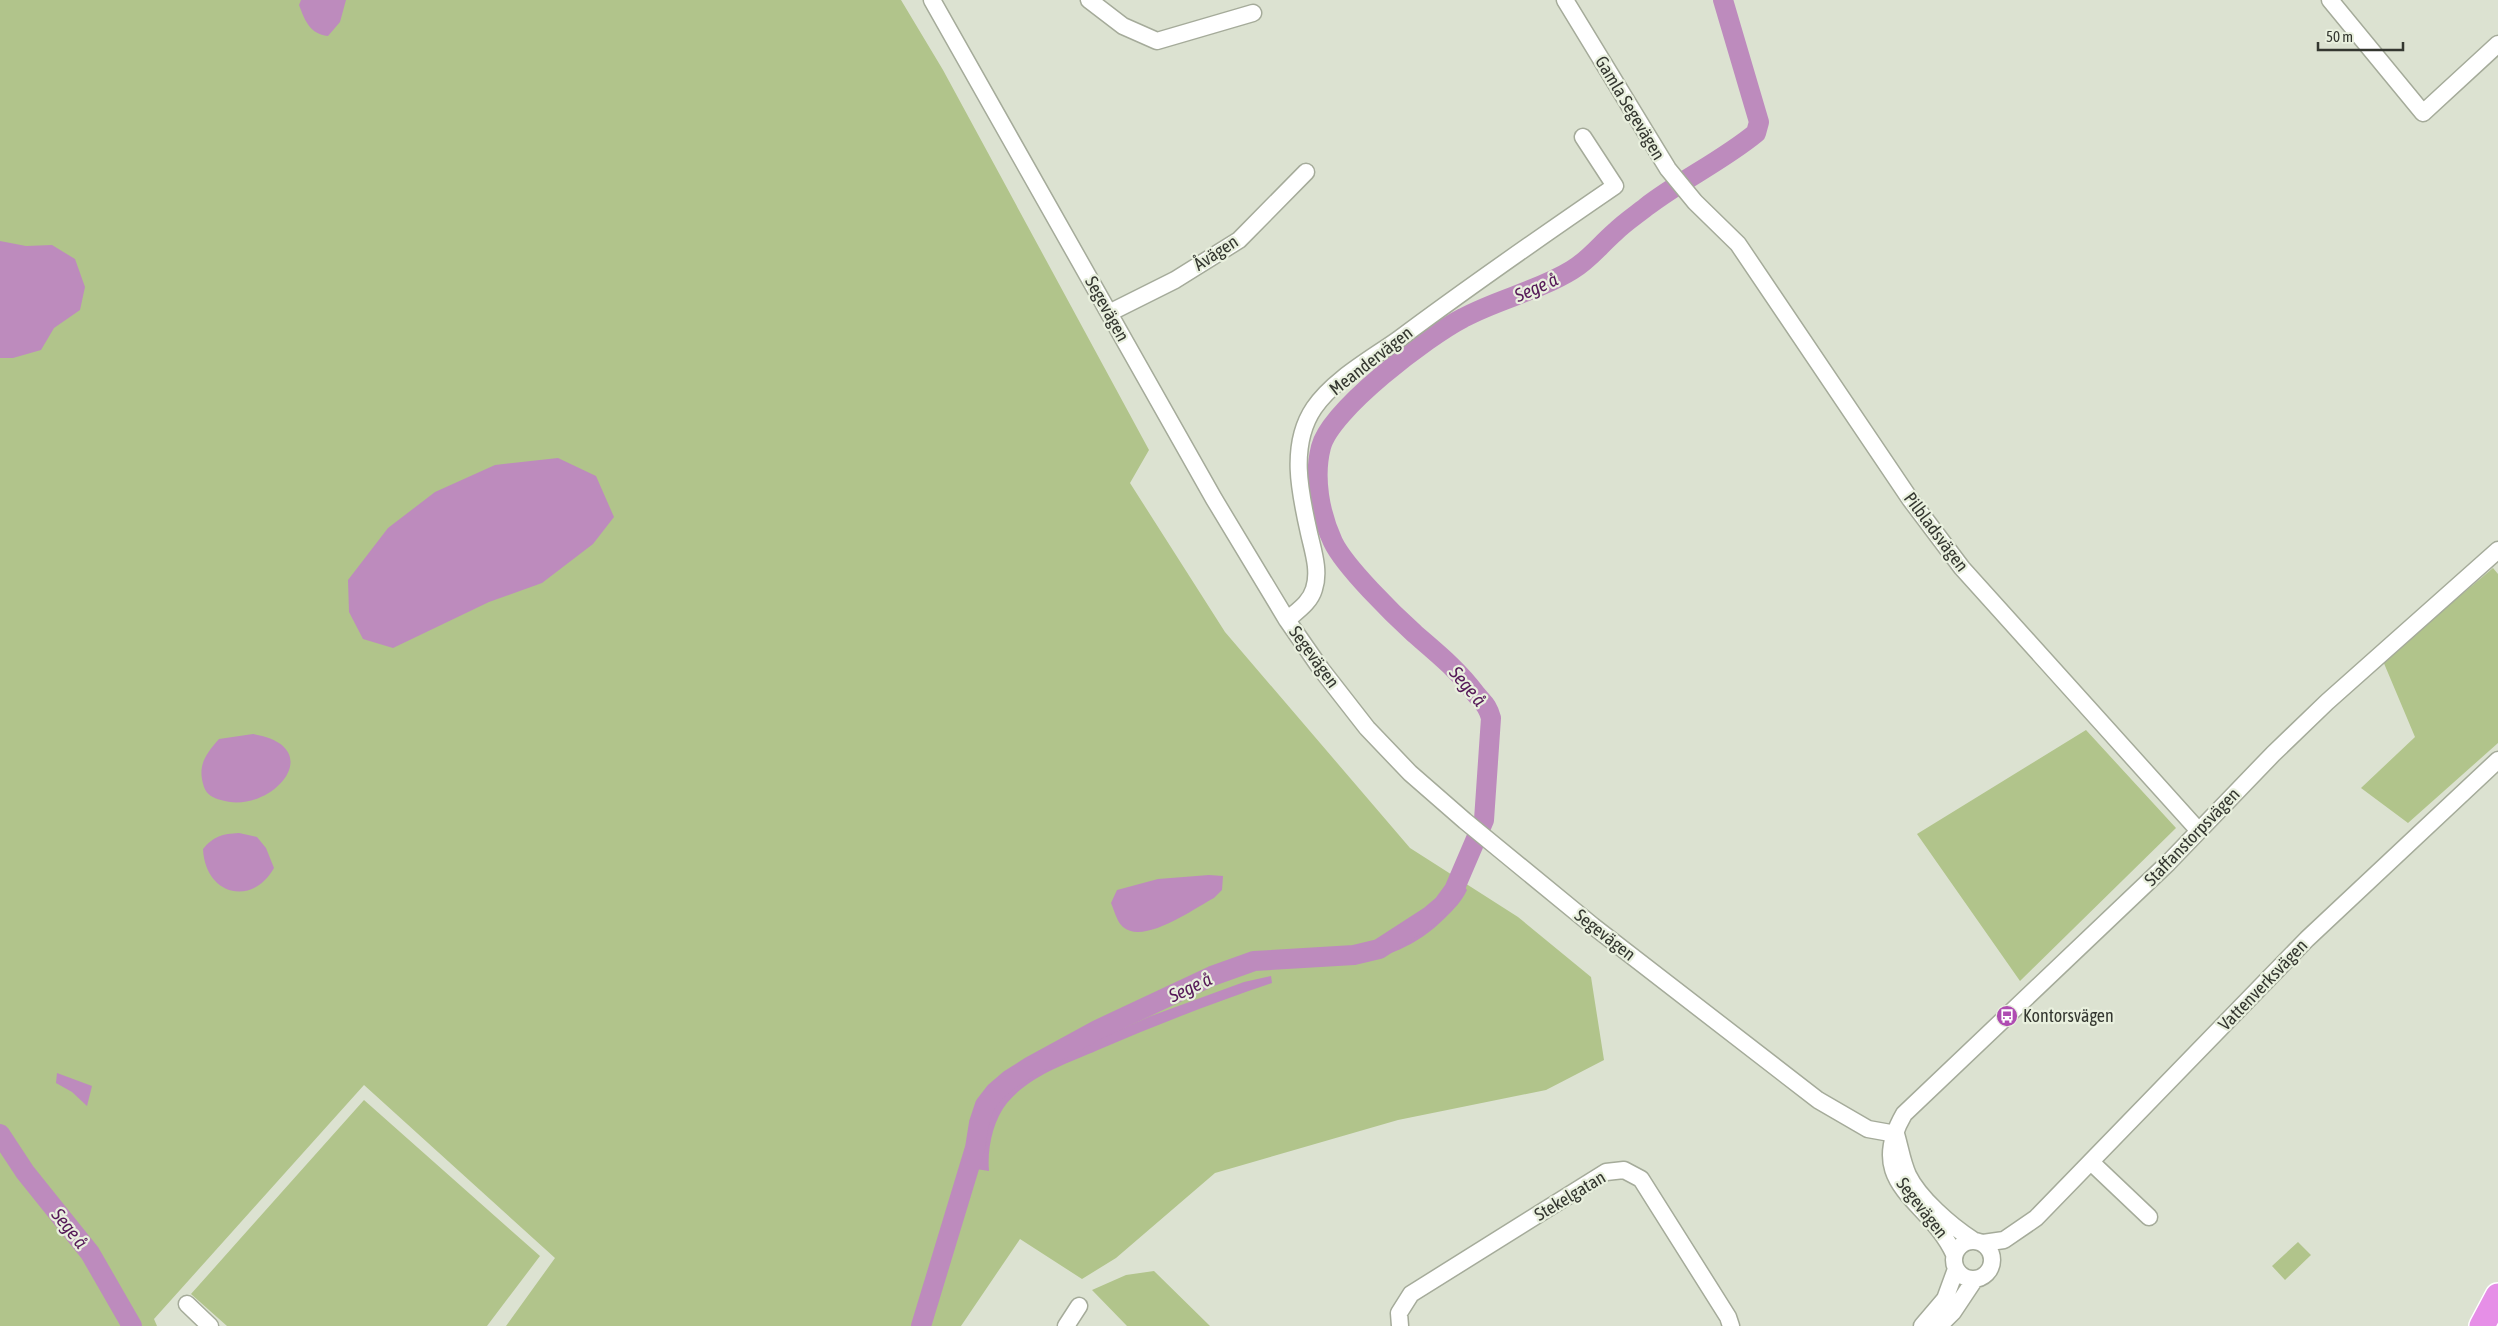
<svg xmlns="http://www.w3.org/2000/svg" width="2498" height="1326" viewBox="0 0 2498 1326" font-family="'Asap Condensed',sans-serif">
<rect width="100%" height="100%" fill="#dce2d1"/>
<path fill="#b1c48b" d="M0 0H901L943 70 1149 450 1130 483 1225 632 1410 848 1518 917 1591 977 1604 1060 1546 1090 1398 1120 1215 1173 1116 1258 1082 1279 1020 1239 961 1326H506L555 1258 364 1085 154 1319 157 1326H0Z
M2493 568 2498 574V743L2408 823 2361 788 2415 737 2383 661Z
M2086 730 2176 828 2020 981 1917 834Z
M364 1100 540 1256 487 1326H227L191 1294Z
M2298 1242 2311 1255 2285 1280 2272 1266Z
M1154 1271 1210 1326H1127L1092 1290 1126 1275Z"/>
<path fill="#bd8bbd" d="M301 0H346L340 22 328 36C310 34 305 21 299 5Z
M0 241 26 246 52 245 75 259 85 287 80 310 54 328 41 350 13 358H0Z
M558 458 596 476 614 517 593 544 542 583 489 602 393 648 363 639 349 612 348 580 388 528 435 492 495 465Z
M253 734C331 747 271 816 221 800 213 798 207 795 204 787 197 766 205 755 219 739Z
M239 833 257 837 266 848 274 868C251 908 205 894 203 849 214 836 222 834 239 833Z
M1209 875 1223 876 1222 890 1214 898C1193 909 1144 945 1123 927 1117 922 1114 910 1111 903L1117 890 1158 879Z
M1463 885 1467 890C1462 901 1454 909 1446 917 1415 948 1386 957 1344 965V959C1397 951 1434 933 1463 885Z
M1271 976 1272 983C1213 1003 1156 1025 1098 1050 1068 1063 1029 1076 1007 1103 993 1120 987 1149 989 1171L976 1169 989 1109 1002 1094 1017 1081 1092 1042 1151 1016 1244 982Z
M57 1073 92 1086 87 1106 72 1092 56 1083Z"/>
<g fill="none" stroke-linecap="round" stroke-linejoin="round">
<path stroke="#bd8bbd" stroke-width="20" d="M0 1134 25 1172 90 1253 132 1326
M921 1326 975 1148 979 1123 985 1105 995 1092 1009 1080 1031 1066 1097 1030 1212 976 1254 961 1354 955 1379 949 1430 916 1443 905 1454 890 1484 820 1491 718C1487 704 1483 703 1475 693 1458 670 1437 653 1415 634 1394 615 1345 567 1333 542 1320 514 1313 478 1321 447 1330 410 1428 336 1463 318 1498 299 1538 291 1572 270 1589 260 1600 245 1615 232 1624 223 1636 215 1646 207 1681 180 1722 161 1756 133L1759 122 1723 0"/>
<g stroke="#a5ab9a" stroke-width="19">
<path id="minor" d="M932 0 1214 499 1287 620 1321 669 1367 728 1410 773 1465 821 1593 926 1818 1100 1868 1129 1896 1134
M1089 0 1123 26 1157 41 1253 13
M1565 0 1668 169 1695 202 1738 244 1910 499 1962 568 2199 831
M2330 0 2423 113 2498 44
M1109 313 1175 280 1239 240 1306 172
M1287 620C1297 611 1310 603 1314 589 1320 571 1313 551 1309 533 1300 493 1289 445 1314 408 1334 379 1371 359 1399 339 1470 286 1542 236 1615 186L1583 137
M1896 1134C1900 1147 1902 1162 1908 1175 1919 1198 1951 1226 1973 1240
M2091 1162 2149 1217
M1954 1260a19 19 0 1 1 38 0a19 19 0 1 1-38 0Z
M1983 1243 2004 1240 2036 1218 2307 939 2498 760
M1954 1254C1929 1199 1863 1185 1904 1114L2168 863 2273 754 2327 702 2498 550
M187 1304 210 1326
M1066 1326 1079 1306
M1400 1326 1399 1313 1411 1294 1606 1172 1624 1170 1641 1179 1728 1317 1731 1326
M1922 1326 1945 1299 1956 1269
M1939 1326 1953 1312 1975 1279"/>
</g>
<g stroke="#fff" stroke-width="28">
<path id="highway" d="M2482 1326 2498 1296"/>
</g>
<use href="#minor" stroke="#fff" stroke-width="16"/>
<use href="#highway" stroke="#e68fe7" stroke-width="25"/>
</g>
<defs>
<g id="bus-disc" transform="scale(1.125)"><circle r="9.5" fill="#af4cb2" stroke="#e9f0de"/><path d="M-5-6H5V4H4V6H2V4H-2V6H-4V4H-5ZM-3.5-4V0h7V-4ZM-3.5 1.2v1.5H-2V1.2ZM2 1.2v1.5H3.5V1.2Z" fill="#fff"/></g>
</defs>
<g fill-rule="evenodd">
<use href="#bus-disc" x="2007" y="1016"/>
</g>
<g text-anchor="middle" stroke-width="4.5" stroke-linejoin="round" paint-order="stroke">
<g font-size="18" fill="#343730" stroke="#e9f0de">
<text transform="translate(1630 108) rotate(59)" y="6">Gamla Segevägen</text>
<text transform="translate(1216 253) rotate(-33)" y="6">Åvägen</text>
<text transform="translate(1107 309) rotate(61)" y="6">Segevägen</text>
<text transform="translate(1371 361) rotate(-38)" y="6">Meandervägen</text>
<text transform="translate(1936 532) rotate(53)" y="6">Pilbladsvägen</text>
<text transform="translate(1314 657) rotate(54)" y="6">Segevägen</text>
<text transform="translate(2192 837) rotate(-46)" y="6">Staffanstorpsvägen</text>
<text transform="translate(1605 935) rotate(38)" y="6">Segevägen</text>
<text transform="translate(2263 985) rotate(-46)" y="6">Vattenverksvägen</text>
<text transform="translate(1570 1196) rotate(-31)" y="6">Stekelgatan</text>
<text transform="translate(1922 1208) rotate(52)" y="6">Segevägen</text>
</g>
<g font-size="18" fill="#343730" stroke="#e9f0de" text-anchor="start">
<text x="2023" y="1022">Kontorsvägen</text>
</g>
<g font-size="19" font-style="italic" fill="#561958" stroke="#e9f0de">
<text transform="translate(1536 287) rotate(-24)" y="7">Sege å</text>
<text transform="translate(1468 686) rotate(50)" y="7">Sege å</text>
<text transform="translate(1190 987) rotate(-25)" y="7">Sege å</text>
<text transform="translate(70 1228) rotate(51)" y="7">Sege å</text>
</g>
</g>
<path d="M2318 42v8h85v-8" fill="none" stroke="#343730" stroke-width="2.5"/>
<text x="2326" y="42" font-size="15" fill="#343730" stroke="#e9f0de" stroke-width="4" paint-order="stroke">50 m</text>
</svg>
